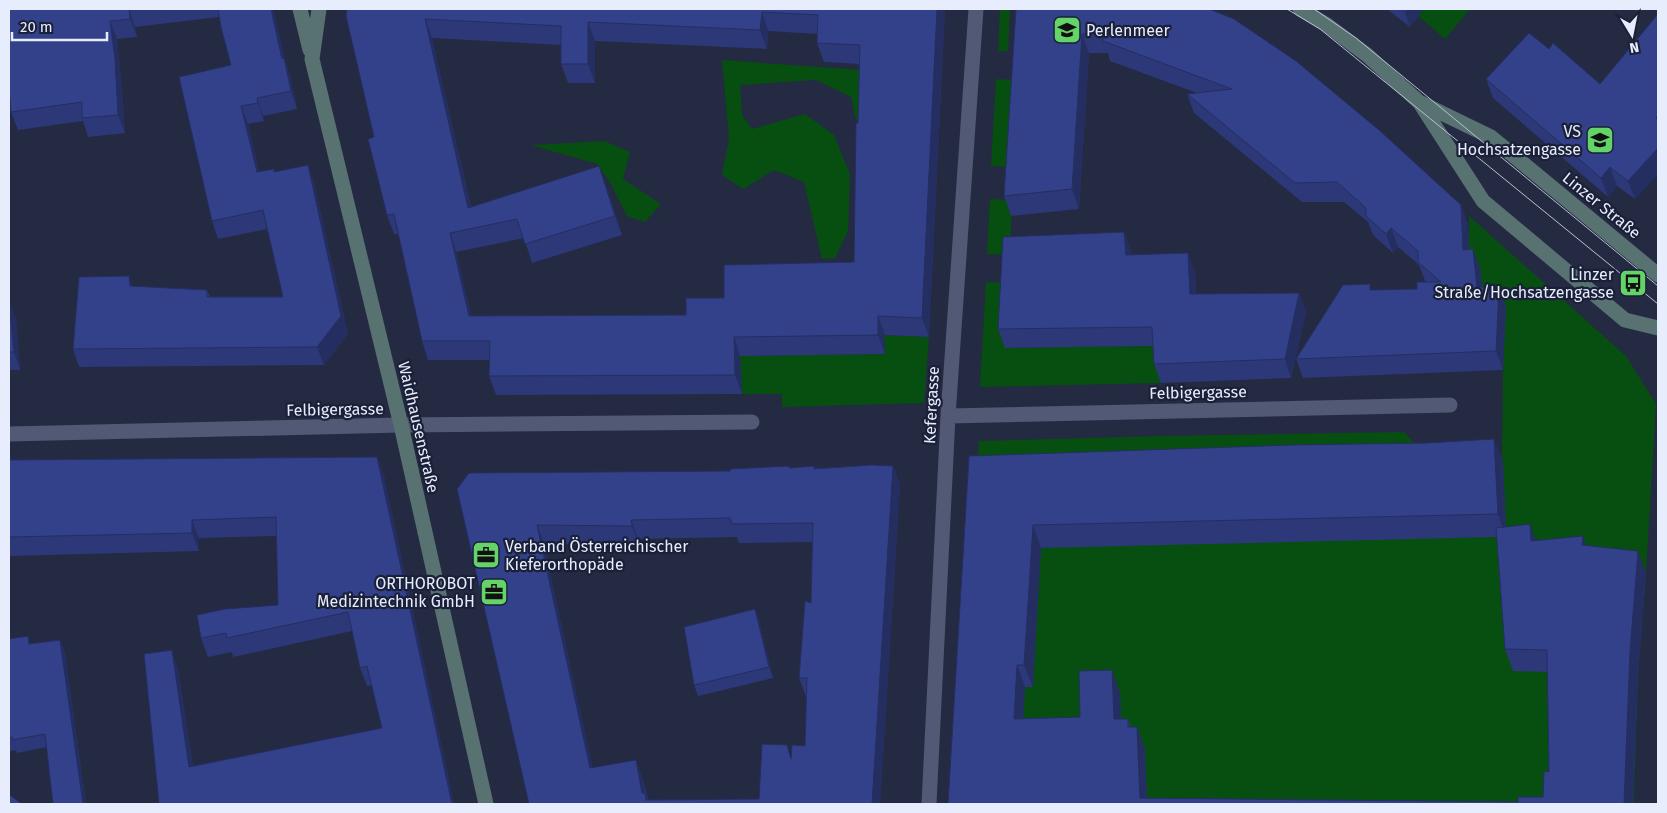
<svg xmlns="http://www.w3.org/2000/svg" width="1667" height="813" viewBox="0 0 1667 813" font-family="'Fira Sans',sans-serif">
<rect width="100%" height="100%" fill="#242a42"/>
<path fill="#064f10" d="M1000 9H1010L1008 51H998Z
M1424 9H1470L1445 39 1418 16Z
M722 60 861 70 866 117 856 120 851 97 816 80 740 85 742 115 752 129 805 114 834 135 850 174 848 231 835 258 822 259 804 182 774 170 743 189 722 175 729 139Z
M996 79 1019 80 1014 167 991 166Z
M605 141 630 152 623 179 661 204 645 222 627 216 611 184 597 164 531 145Z
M990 199 1012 200 1010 255 987 254Z
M1469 216 1626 356 1656 404 1646 573 1638 675 1634 804H958L979 441 1162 436 1404 432 1435 465 1502 461 1503 370 1484 307 1469 269Z
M986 282 1008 283 1005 348 1159 346 1161 383 980 387Z
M885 335 929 337 924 403 782 407V394H742L740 356 885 354Z"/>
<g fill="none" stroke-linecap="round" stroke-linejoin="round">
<path stroke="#515974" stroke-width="15" d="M948 416 1450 405
M9 434 401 425 752 422
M929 804 948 416 976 9"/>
<path stroke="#577270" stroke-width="15" d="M300 9 310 50
M319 9 312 59 401 425 486 804
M1300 9 1327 25 1367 55 1419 102 1491 137 1658 275
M1420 103 1483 201 1625 320 1658 328"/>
<path stroke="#babfd2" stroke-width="1" d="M1287 9 1320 29 1658 304
M1314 9 1356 38 1658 286"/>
</g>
<path fill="#2c3877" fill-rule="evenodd" d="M9 9H273L285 60 290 76 297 109 263 116 264 121 248 124 259 172 274 169 275 172 308 165 314 183 348 334 324 365 79 367 73 349 133 286 207 290 210 297H283L267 229 218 239 212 221 231 65 219 17 135 27 137 37 117 39 121 77 125 133 88 137 83 121 18 130 11 112Z
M347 9H945L929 337 885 335V354L740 356 742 394 496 395 489 376 490 360H428L422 341 398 234H394L387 215 374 137ZM768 31 817 34V43L824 62 860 64 854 262 724 298 686 315 471 316 456 252 524 238 532 263 622 235 606 185 471 207 432 38 561 45V64L568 83H595V41L767 49Z
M1016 9H1209L1461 205 1468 224 1469 249 1480 268 1482 287 1506 306 1503 370 1303 378 1296 359 1372 290 1417 289 1426 282 1425 281 1419 265 1398 247 1393 253 1373 235 1368 222 1344 202H1302L1194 113 1187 94 1197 93 1110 61 1108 53H1089L1079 209 1011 216 1004 196Z
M1387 9H1424L1410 27Z
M1658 14V174L1635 199 1617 186 1608 197 1493 98 1486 79 1549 49 1600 84Z
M1124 232 1131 251V255L1195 272 1196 294 1299 293 1306 312 1291 378 1161 383 1154 364 1153 346 1005 348 998 329Z
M9 301 16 319 20 370H9Z
M969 456 1503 461 1506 527 1535 540 1586 546 1646 573 1638 675 1633 804H948ZM1497 537 1505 649 1513 671 1547 672 1549 772 1543 797 1518 802 1147 798 1145 749 1137 727H1131L1128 719H1121L1120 692 1080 717 1023 718 1025 687H1033L1041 548Z
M377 457 384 476 454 804H160L144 654 178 669 193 766 382 728 372 685 367 686 360 668 352 631 233 657 232 652 208 657 201 638 278 605 277 536 199 538V551L9 556V460Z
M789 466 790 468 814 466 815 468 893 466 900 485 880 804H529L457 489 730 471ZM737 537 739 543 812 542 811 603 799 678 806 697 805 746 791 756 759 799 648 800 643 779 592 767 544 544 639 545 638 539Z
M755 609 759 620 773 678 698 696 694 685Z
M9 639 31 644 60 640 65 653 86 804H53L47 747 17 753 16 750 9 751Z"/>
<path fill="#242e61" d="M129 9 135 27 137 37 130 19Z
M271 9H273L285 60 290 76 297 109 291 91 282 59Z
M937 9H945L929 337 922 318Z
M1407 9H1424L1410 27 1405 12Z
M762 12 768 31 767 49 760 30Z
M425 19 432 38 475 227 468 208Z
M110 21 117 39 121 77 125 133 118 115Z
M588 22 595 41V83L588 64Z
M1082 34 1089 53 1079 209 1072 189Z
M257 98 263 116 264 121 258 103Z
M241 106 248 124 264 190 257 172Z
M1658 148V174L1635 199 1628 181Z
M308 165 314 183 348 334 324 365 317 347Z
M599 166 606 185 622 235 615 216Z
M1610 167 1617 186 1608 197 1601 178Z
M1461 205 1468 224 1469 269 1463 250Z
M1391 228 1398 247 1393 253 1386 234Z
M1124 232 1131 251 1133 274 1126 255Z
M450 233 456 252 475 335 469 316Z
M1473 249 1480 268 1484 307 1477 287Z
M1188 253 1195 272 1197 313 1190 294Z
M129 276 135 294 130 286Z
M1499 287 1506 306 1503 370 1496 351Z
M1299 293 1306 312 1291 378 1285 359Z
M9 301 16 319 20 370 14 352Z
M878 316 885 335V354L878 335Z
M734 337 740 356 742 394 735 375Z
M1494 439 1503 461 1506 537 1498 514Z
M377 457 384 476 454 804H452Z
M893 466 900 485 880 804H872Z
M192 520 199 538V551L192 533Z
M631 520 638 539 639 545 632 526Z
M1530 524 1538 547 1531 541Z
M537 525 544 544 597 787 590 768Z
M1033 525 1041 548 1033 687 1024 665Z
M1583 536 1591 559 1582 545Z
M1638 551 1646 573 1638 675 1633 804H1624L1630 652Z
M755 609 759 620 773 678 769 667Z
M60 640 65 653 86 804H83Z
M172 650 178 669 196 785 189 767Z
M1017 665 1025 687 1022 741 1014 719Z
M1112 670 1120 692 1122 742 1114 719Z
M1137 727 1145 749 1147 804 1140 798Z
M636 760 643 779 646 797 649 804 642 793Z"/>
<path fill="#33418a" stroke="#242e61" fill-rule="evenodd" d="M9 9H129L130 19 110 21 115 59 118 115 82 118V102L11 112 9 87Z
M218 9H271L282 59 284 58 291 91 257 98 258 103 241 106 257 172 274 169V172L308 165 341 316 317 347 73 349 79 277 129 276 130 286 207 290V297H283L263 210 212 221 179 77 231 65 221 27Z
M347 9H937L922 318 878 316V335L734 337 735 375 489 376 490 341H422L394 214 387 215 368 139 374 137 346 16ZM762 12 818 15 817 43 860 45 858 123H856L854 262 724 265V298H686V315L469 316 450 233 517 219 525 244 615 216 599 166 468 208 425 19 561 26V64H588V22L760 30Z
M1016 9H1209L1234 19 1296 61 1379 130 1461 205 1463 250 1473 249 1477 287H1499L1496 351 1296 359 1343 285 1370 284V290L1417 289V282H1441L1418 262V251L1391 228 1386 234 1366 216V208L1337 182 1295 183 1187 94 1232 89 1103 41V33L1082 34 1072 189 1004 196Z
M1401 9H1407L1405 12Z
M1658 14V115L1656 118 1658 120V148L1628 181 1610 167 1601 178 1486 79 1529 33 1549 49 1553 43 1600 84Z
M1124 232 1126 255 1188 253 1190 294 1299 293 1285 359 1154 364 1152 327 998 329 1003 237Z
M9 301 14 352H9Z
M1494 439 1498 514 1033 525 1024 665H1017L1014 719 1080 717 1079 671 1112 670 1114 719H1128V727H1137L1140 798 1518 802V797H1543L1544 771 1549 772 1547 650 1505 649 1496 528 1530 524 1531 541 1583 536 1582 545 1638 551 1630 652 1624 804H948L969 456 1292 445 1427 443Z
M377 457 452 804H159L144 654 172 650 189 767 382 728 367 666 360 668 348 612 227 638 226 633 201 638 197 615 225 609 278 605 276 517 192 520V533L9 537V460Z
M872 465 893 466 872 804H529L457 489 469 473 730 471V469L789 466V468L814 466V469ZM730 518 732 524 813 523 811 603 805 601 799 678H807L805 746 792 745 791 759 787 745 762 744 759 799 646 800 645 793H642L636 760 590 768 537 525 632 526 631 520Z
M755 609 769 667 694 685 684 627Z
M28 636 29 644 60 640 83 804H53L45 734 12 740V737L9 738V639Z
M9 796H11L22 804H9Z"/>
<defs>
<g id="school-square" transform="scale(1.4375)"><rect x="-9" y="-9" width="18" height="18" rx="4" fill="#64d468" stroke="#1a2038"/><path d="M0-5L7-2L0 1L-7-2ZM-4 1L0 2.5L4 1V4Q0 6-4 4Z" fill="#111"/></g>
<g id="bus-square" transform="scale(1.4375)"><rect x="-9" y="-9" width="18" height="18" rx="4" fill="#64d468" stroke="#1a2038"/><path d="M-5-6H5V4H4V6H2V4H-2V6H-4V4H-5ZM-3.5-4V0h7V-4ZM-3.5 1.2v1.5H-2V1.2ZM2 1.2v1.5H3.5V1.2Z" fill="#111"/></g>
<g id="office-square" transform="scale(1.4375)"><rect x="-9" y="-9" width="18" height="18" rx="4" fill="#64d468" stroke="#1a2038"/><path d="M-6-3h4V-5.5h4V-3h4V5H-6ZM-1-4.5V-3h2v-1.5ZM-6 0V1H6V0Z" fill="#111"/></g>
</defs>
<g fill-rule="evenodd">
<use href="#school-square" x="1067" y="30"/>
<use href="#school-square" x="1600" y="140"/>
<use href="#bus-square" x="1633" y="283"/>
<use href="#office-square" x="486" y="555"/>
<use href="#office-square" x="494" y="592"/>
</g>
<g text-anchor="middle" stroke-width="4.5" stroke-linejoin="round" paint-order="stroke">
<g font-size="16" fill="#e8edfe" stroke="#1a2038" text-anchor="end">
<text x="1086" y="36" text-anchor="start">Perlenmeer</text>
<text x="1581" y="137">VS<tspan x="1581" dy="18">Hochsatzengasse</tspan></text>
<text x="1614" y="280">Linzer<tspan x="1614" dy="18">Straße/Hochsatzengasse</tspan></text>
<text x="505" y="552" text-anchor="start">Verband Österreichischer<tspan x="505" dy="18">Kieferorthopäde</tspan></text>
<text x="475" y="589">ORTHOROBOT<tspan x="475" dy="18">Medizintechnik GmbH</tspan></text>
</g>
<g font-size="16" fill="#e8edfe" stroke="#1a2038">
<text transform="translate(1602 205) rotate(39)" y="6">Linzer Straße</text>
<text transform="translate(1198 392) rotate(-1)" y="6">Felbigergasse</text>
<text transform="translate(931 405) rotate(-87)" y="6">Kefergasse</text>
<text transform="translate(335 409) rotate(-1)" y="6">Felbigergasse</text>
<text transform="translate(419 427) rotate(77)" y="6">Waidhausenstraße</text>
</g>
</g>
<rect width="1667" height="813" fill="none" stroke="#e8edfe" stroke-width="20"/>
<g transform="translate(1632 35) rotate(170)" stroke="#1a2038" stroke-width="4" paint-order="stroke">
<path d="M0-4L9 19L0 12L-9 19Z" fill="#e8edfe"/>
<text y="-8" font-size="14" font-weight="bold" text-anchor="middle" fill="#e8edfe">N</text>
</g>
<path d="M12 32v8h95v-8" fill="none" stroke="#e8edfe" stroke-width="2.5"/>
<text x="20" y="32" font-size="15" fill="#e8edfe" stroke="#1a2038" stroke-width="4" paint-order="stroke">20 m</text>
</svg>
